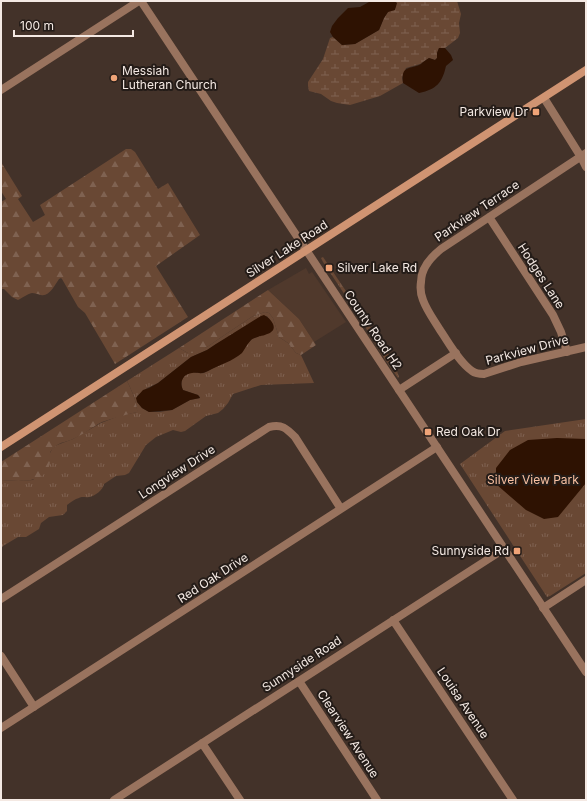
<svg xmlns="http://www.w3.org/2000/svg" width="587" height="801" viewBox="0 0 587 801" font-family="Inter,sans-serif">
<defs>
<pattern id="grass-tufts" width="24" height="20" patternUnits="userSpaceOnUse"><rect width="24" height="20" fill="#694834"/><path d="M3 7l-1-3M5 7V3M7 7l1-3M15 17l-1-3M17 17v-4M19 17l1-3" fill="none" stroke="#7f6251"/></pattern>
<pattern id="forest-firs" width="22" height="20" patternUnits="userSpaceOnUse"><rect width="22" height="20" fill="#694834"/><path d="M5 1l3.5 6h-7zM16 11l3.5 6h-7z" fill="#7f6251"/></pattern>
<pattern id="wetland-marsh" width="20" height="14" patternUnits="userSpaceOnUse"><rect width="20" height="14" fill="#694834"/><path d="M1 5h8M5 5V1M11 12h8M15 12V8" fill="none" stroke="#7f6251"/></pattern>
</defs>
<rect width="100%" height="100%" fill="#433229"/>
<path fill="#50392c" d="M306 268 309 274 312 272 346 322 314 342 299 319 268 290Z"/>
<path fill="url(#grass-tufts)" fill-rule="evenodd" d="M323 257 391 358 395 365 399 377 398 378 386 361 369 334 365 326 360 319 345 295 323 262 321 258Z
M265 312 269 313 273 318 279 337 288 343 296 353 301 355 314 383 261 385 233 394 228 403 223 409 218 413 206 416 185 431 181 432 173 430 156 437 146 445 129 473 125 475 116 476 104 484C103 490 95 496 89 497 86 498 82 496 79 498 75 499 71 502 67 505V511L63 515 49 517 41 523 39 529 26 537H18L3 546 1 549V480L18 481 33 480 50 462 49 455 52 449 57 445 73 439 101 423 119 416 137 412C138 404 131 389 127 381L179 348 188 353 207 347 226 334 253 316ZM267 316 273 325 257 337 252 339 246 345 243 351 237 356 204 373C200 374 197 372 193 372 183 373 179 382 183 390L198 395 200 397V398L190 400 172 410 160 412H149L142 408 137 402V396L147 388 158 383 191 357 207 350 216 344Z
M586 419V573L550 596 547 597 460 464 505 431Z"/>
<path fill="url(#forest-firs)" d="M126 149H131L135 152 158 189 168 183 200 235 156 266 188 317 115 364 85 313 78 307 62 279 61 278 59 279C55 285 49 297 41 295 37 294 35 293 32 293 27 294 22 298 18 300L12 297 4 289H1V202L6 199 1 191V162L22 196 18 199 33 222 45 215 40 205Z
M268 290 299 319 316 345 301 355 296 353 288 343 279 337 273 318 269 313 265 312 253 316 226 334 207 347 194 353H188L179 348Z
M127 381C131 389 138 404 137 412 125 415 113 418 102 422 92 427 83 435 73 439 67 442 60 442 56 446 47 453 51 454 50 462 47 485 17 481 1 480V462Z"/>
<path fill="url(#wetland-marsh)" d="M394 1H457L461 14 459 23 460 33 458 38 445 48H439L437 53V58L435 60 429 58 420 64 406 68 402 78 403 83 380 96 350 105 337 103 331 101 321 94 309 91 308 86V82L323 59 330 38 333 37 342 45 355 44 379 30 384 18 388 12 397 3Z"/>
<path fill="#2e1202" d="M376 1H394L397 3 395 10 388 12 384 18 379 30 355 44 342 45 333 37 330 32 332 26 338 18 348 8 360 7 369 2H372Z
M439 48H445L451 55 453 60 446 66C442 83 437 89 419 93L403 83C401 65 409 70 421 64 423 62 426 60 429 58L435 60 437 58V53Z
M264 315C268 317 271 320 273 324 278 336 257 335 251 340 247 344 245 349 242 353 233 361 219 365 208 371 200 375 199 372 192 373 183 374 179 382 183 390L198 395 200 398 190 400 172 410 149 412 142 408 137 402 136 398 143 390 149 388 158 383 191 357 207 350 216 344 261 316Z
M557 438 586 439V483L558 517 544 519 526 510 496 484V468L510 450 528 440Z"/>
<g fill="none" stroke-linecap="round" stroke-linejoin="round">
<path stroke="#99735e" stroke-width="8" d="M1 90 139 1
M544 98 581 157 586 167
M586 153 441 249C431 257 421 268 421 282 420 288 421 295 423 300 427 311 434 320 440 330 449 343 459 362 472 371 476 374 480 374 484 374L521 362 586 347
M489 217 553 315 561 332 567 352
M399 390 456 353
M1 599 269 427C282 424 286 428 295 437L341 509
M543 608 586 580
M393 620 513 800
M1 656 34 707
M299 681 377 800
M1 728 437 447
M202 743 240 800
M114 800 504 549"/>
<path stroke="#99735e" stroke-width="8" d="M141 1 586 672"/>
<path stroke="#d09472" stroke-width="8" d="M1 447 586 70"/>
</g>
<g fill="#efa377" stroke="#241c18" stroke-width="1.5">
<circle cx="114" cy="78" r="4"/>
<rect x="532" y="108" width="8" height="8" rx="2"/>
<rect x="325" y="264" width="8" height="8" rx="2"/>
<rect x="424" y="428" width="8" height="8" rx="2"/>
<rect x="513" y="547" width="8" height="8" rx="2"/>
</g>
<g text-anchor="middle" stroke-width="4" stroke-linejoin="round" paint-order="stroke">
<g font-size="12" fill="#f4e9e3" stroke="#241c18" text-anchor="start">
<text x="122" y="75">Messiah<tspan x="122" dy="14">Lutheran Church</tspan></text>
<text x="528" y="116" text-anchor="end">Parkview Dr</text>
<text x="337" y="272">Silver Lake Rd</text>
<text x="436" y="436">Red Oak Dr</text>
<text x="509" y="555" text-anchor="end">Sunnyside Rd</text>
</g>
<g font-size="12" fill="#f4e9e3" stroke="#241c18">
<text transform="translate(477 211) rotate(-34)" y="4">Parkview Terrace</text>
<text transform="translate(287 249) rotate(-33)" y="4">Silver Lake Road</text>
<text transform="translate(541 276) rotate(57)" y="4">Hodges Lane</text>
<text transform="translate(373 330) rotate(56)" y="4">County Road H2</text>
<text transform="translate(527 350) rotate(-15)" y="4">Parkview Drive</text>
<text transform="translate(177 472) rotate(-33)" y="4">Longview Drive</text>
<text transform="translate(213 578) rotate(-33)" y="4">Red Oak Drive</text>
<text transform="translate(302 664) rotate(-33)" y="4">Sunnyside Road</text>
<text transform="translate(463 703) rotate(56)" y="4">Louisa Avenue</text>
<text transform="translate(348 734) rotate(57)" y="4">Clearview Avenue</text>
</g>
<g font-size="12" fill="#f9c1a2" stroke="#241c18">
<text x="533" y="484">Silver View Park</text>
</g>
</g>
<rect width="587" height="801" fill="none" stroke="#f4e9e3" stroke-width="4"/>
<path d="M14 30v6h119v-6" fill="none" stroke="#f4e9e3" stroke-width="2"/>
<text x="20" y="30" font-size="12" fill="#f4e9e3" stroke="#241c18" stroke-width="3" paint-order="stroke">100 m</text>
</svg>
